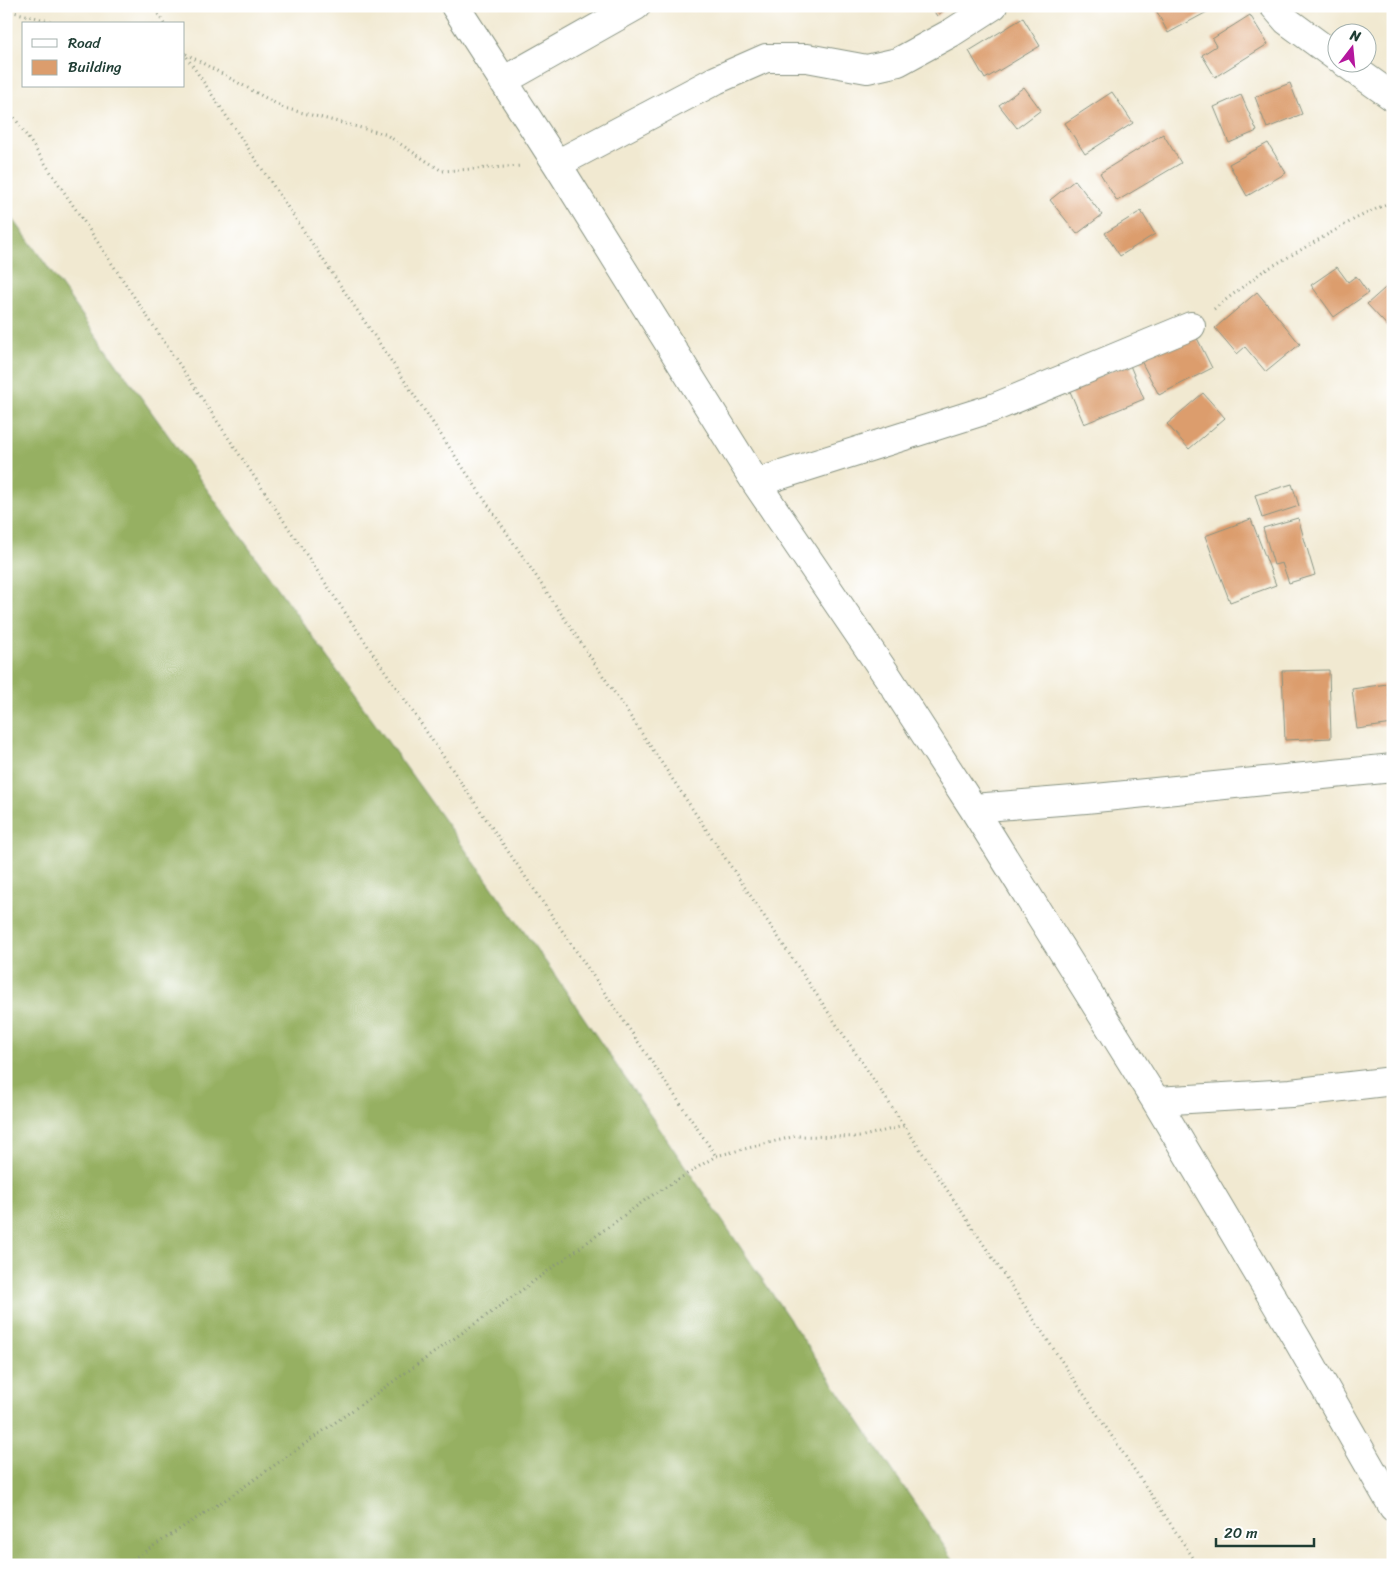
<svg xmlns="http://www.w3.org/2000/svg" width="1399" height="1571" viewBox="0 0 1399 1571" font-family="Sriracha,sans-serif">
<rect width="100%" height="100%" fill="#fff"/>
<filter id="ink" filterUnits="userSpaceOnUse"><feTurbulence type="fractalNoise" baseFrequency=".02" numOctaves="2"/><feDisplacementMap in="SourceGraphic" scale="10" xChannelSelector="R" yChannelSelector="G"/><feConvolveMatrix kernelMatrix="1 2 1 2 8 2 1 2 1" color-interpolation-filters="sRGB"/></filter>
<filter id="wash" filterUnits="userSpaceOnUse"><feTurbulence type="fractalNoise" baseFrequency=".0096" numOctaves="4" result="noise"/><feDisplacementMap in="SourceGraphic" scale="20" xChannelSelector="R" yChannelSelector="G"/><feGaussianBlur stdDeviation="1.12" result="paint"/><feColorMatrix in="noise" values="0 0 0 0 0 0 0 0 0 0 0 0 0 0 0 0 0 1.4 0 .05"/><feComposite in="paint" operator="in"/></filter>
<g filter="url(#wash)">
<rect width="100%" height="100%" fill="#f1e9d1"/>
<path fill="#96b062" stroke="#5a764b" d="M6 209 550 968 957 1565H6Z"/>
<g id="blocks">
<path fill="#dc9d6d" d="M930 6H949L937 16Z
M1164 6H1218L1168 33 1156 10Z
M1250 15 1268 44 1215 77 1202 55 1216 46 1212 39Z
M1023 18 1040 46 985 79 969 51Z
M1290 83 1302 114 1267 128 1255 97Z
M1024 87 1041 110 1017 128 999 105Z
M1112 92 1133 123 1085 154 1065 123Z
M1241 95 1257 131 1229 143 1214 107Z
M1163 134 1181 163 1117 201 1100 173Z
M1268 143 1286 173 1247 196 1229 164Z
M1075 180 1102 215 1077 234 1050 200Z
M1141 211 1155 234 1120 256 1105 233Z
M1337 267 1348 282 1356 276 1368 293 1334 317 1311 285Z
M1393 281V332L1367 304Z
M1257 292 1300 344 1266 372 1245 347 1237 354 1215 328Z
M1194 332 1212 368 1159 395 1140 359Z
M1129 363 1144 399 1084 424 1069 389Z
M1203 393 1225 418 1189 449 1167 424Z
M1292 484 1299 506 1262 518 1255 495Z
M1298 518 1315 575 1289 583 1282 563 1274 565 1263 528Z
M1251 519 1276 585 1230 602 1205 536Z
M1329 670 1331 738 1285 740 1282 671Z
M1387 684 1393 724 1357 729 1352 689Z"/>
</g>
</g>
<g filter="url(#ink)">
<use href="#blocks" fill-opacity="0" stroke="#889382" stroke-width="1"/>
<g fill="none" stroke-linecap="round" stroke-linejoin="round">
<g stroke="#889382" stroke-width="30">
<path id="minor" d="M455 6 557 164 756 483 888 677 973 808 1156 1101 1297 1339 1393 1507
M1274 6 1287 21 1336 57
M1344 62 1393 97
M503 81 636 6
M557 164 716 80 766 58H807L867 69 898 62 951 33 993 6
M756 483 993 408 1191 326
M973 808 1086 799 1393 768
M1156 1101 1291 1093 1393 1081"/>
</g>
<path stroke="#889382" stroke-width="3" stroke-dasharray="1 4" stroke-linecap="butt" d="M153 6 164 24
M6 10 61 24
M184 53 657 756 1198 1565
M186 54 284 108 385 134 442 171 521 166
M6 105 342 608 716 1156
M1214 309 1262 272 1355 219 1393 201
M124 1565 231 1496 493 1311 648 1198 716 1156 796 1136 859 1137 904 1126"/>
<use href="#minor" stroke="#fff" stroke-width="28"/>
</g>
</g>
<rect width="1399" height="1571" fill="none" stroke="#fff" stroke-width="25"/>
<rect x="22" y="22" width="162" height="65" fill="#ffffff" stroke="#a5b1ae"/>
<rect x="32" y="39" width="25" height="8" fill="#ffffff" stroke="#a5b1ae"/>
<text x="68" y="48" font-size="15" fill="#1f3d34">Road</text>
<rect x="32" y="60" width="25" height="15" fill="#dc9d6d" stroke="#a5b1ae"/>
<text x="68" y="72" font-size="15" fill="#1f3d34">Building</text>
<g transform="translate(1352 48) rotate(16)"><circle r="24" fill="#ffffff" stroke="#a5b1ae"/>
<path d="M0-4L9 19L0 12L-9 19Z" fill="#b5179e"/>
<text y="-8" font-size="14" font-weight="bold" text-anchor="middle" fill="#1f3d34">N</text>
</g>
<path d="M1216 1538v8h98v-8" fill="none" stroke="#1f3d34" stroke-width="2.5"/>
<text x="1224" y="1538" font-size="15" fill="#1f3d34" stroke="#ffffff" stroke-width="4" paint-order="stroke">20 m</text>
</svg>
